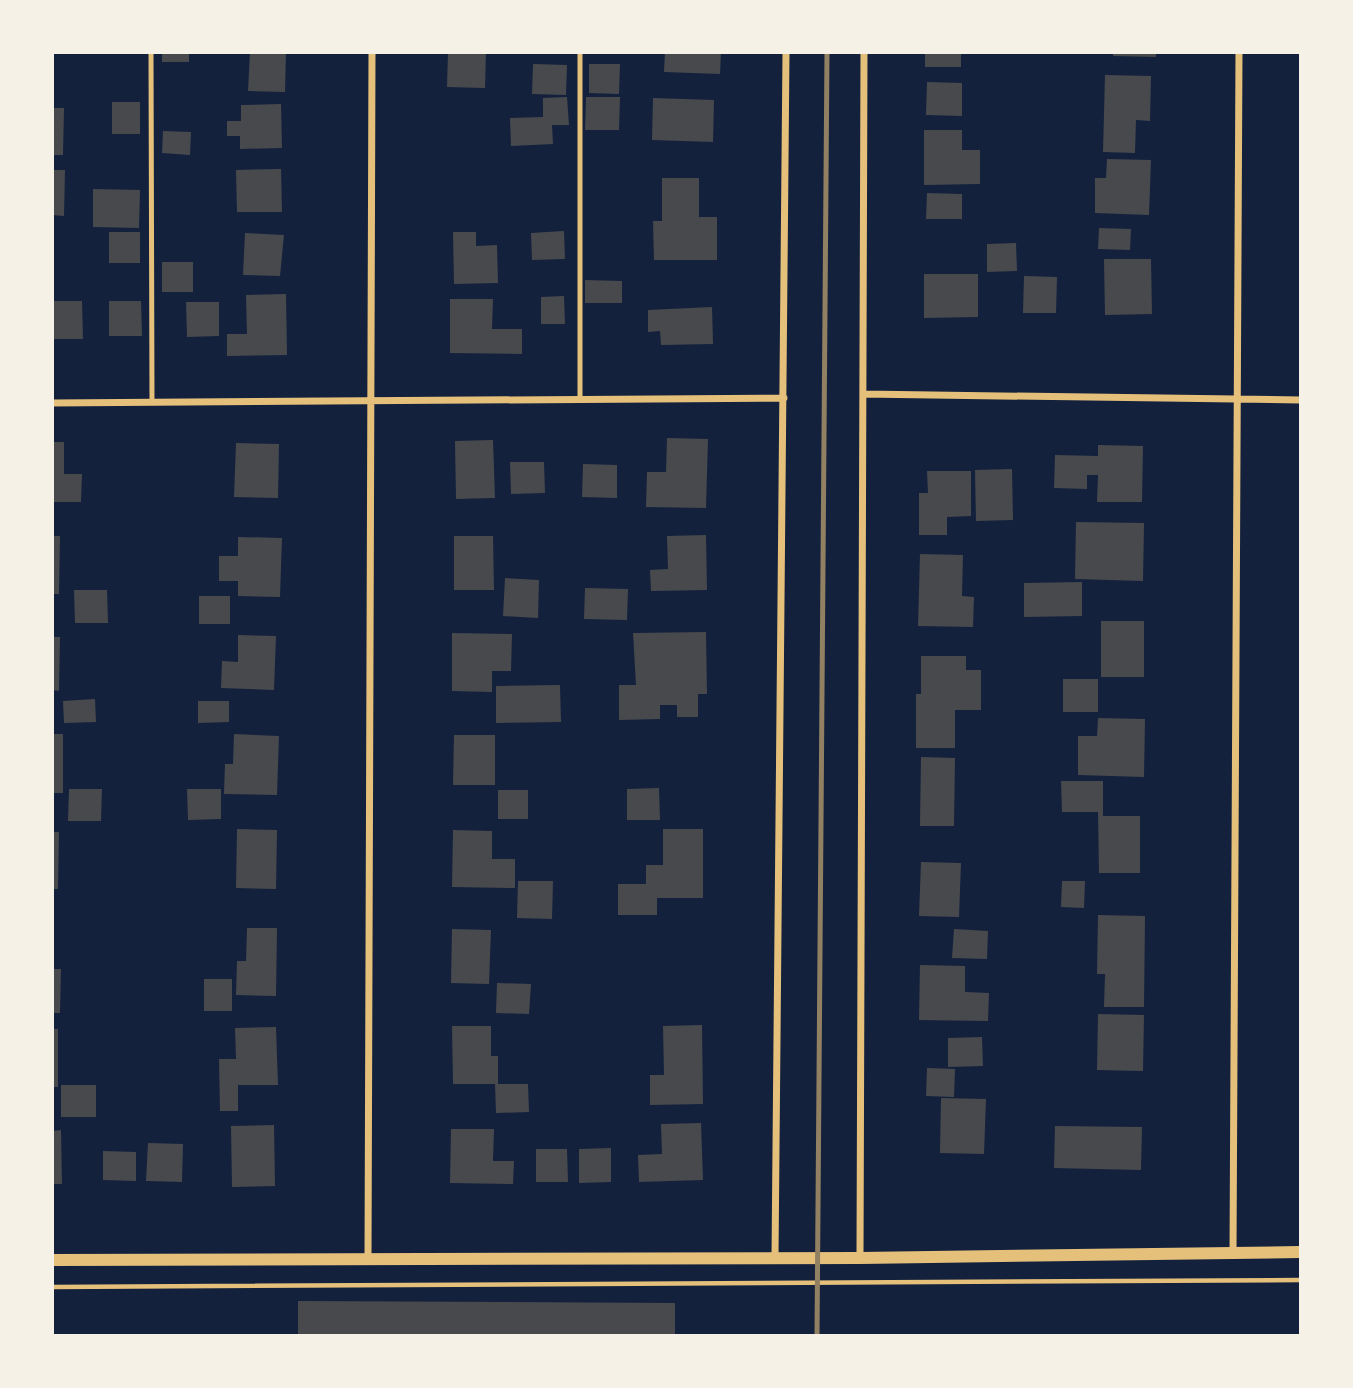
<svg xmlns="http://www.w3.org/2000/svg" width="1353" height="1388" viewBox="0 0 1353 1388" font-family="'Work Sans',sans-serif">
<rect width="100%" height="100%" fill="#14213d"/>
<path fill="#48494c" d="M162 52H189V62H162Z
M250 52H286L285 92 248 91Z
M448 52H486L485 88 447 87Z
M665 52H721L720 74 664 72Z
M925 52H961V67H925Z
M1113 52H1156V57L1113 56Z
M533 64 567 65 566 95 532 94Z
M589 64H620L619 94 589 93Z
M1105 75 1151 76 1150 121 1136 120 1135 153 1103 152Z
M927 82 962 83V116L926 115Z
M567 97 569 125H552L553 144 511 146 510 118 543 117V98Z
M586 97H620L619 130H585Z
M653 98 714 100 713 142 652 140Z
M112 102H140V134H112Z
M281 104 282 148 240 149V136H227V121H241V105Z
M52 108H64L63 155H52Z
M924 130H962V150H980V184L924 185Z
M163 131 191 132 190 155 162 153Z
M1107 159 1151 160 1149 215 1095 213V178H1106Z
M281 169 282 212H237L236 170Z
M52 170H65L64 216 52 215Z
M662 178H699V217H717V260H654L653 221H662Z
M93 189 140 190 139 228 93 227Z
M927 193 962 194V219H926Z
M1099 228 1131 229 1130 250 1098 249Z
M564 231 565 259 532 260 531 233Z
M109 232H140V263H109Z
M453 232H476V246L497 245 498 283 454 284Z
M245 233 284 235 280 276 243 275Z
M1016 243 1017 271 987 272V244Z
M1104 259H1151L1152 314 1105 315Z
M162 262H193V292H162Z
M924 274H978V317L924 318Z
M1024 276 1057 277 1056 313H1023Z
M585 280 622 281V303H585Z
M286 294 287 355 227 356V334H247L246 295Z
M564 296 565 324H541V297Z
M450 299H493L492 329H522V354L450 353Z
M52 301H82L83 339H52Z
M109 301H141L142 336H109Z
M186 302H219V336L187 337Z
M712 307 713 344 661 345 660 331 648 332V310Z
M667 438 708 439 706 508 646 507 647 472H666Z
M493 440 495 498 456 499 455 441Z
M52 442H64V474H82L81 502H52Z
M236 443 279 444 278 498 234 497Z
M1098 445 1143 446 1142 502H1097L1098 475H1087V489L1054 488 1055 455 1098 456Z
M510 462H544L545 493 511 494Z
M583 464 617 465V498L582 497Z
M1012 469 1013 520 976 521 975 470Z
M927 471H971V516L947 517V535H919V493H928Z
M1076 522 1144 523 1143 581 1075 579Z
M706 535 707 590 651 591 650 570 668 569 667 536Z
M52 536H60L59 594H52Z
M454 536H493L494 590H454Z
M238 537 282 538 280 597 238 596V581H219V556H238Z
M920 554 963 555 962 596 974 597 973 627 918 626Z
M505 578 539 580 538 618 503 616Z
M1082 582V616L1024 617V583Z
M585 588 628 589 627 620 584 619Z
M74 590H107L108 623H75Z
M199 596H230V624H199Z
M1101 621H1144V677H1101Z
M706 632 707 694H698V717H677V705H660V719L619 720V685H636L633 633Z
M452 633 512 634 511 671H492V692L452 691Z
M238 635 276 636 274 690 221 688 222 661 238 662Z
M52 637H60L59 691 52 690Z
M921 656H966V670H981V710H955V748H916V694H921Z
M1063 679H1098V712H1063Z
M560 685 561 722 496 723V686Z
M95 699 96 722 64 723 63 701Z
M198 701H229V722L198 723Z
M1098 718 1145 719 1144 777 1078 775V736H1097Z
M52 734H63V793H52Z
M234 734 279 736 277 795 224 794 225 764H233Z
M454 735H495V785H453Z
M921 757 955 758 954 826H920Z
M1061 781H1103V816H1140V873H1099L1098 812H1062Z
M659 788 660 820H627V789Z
M69 789H102L101 821H68Z
M187 789H221V819L188 820Z
M498 790H528V819H498Z
M237 829 277 830 276 889 236 888Z
M663 829H703V898H657V915H618V884H646V865H663Z
M453 830 492 831V859H515V888L452 887Z
M52 832H59L58 889H52Z
M921 862 961 863 959 917 919 916Z
M518 881H553L552 919 517 918Z
M1062 881H1085L1084 908 1061 907Z
M1098 915 1145 916 1144 1007H1104L1105 974H1097Z
M247 928H277L276 996 236 995 237 961H246Z
M452 929 491 930 489 984 451 983Z
M954 929 988 931 987 959 952 958Z
M920 965 965 966V992L989 993 988 1021 919 1020Z
M52 969H61L60 1013H52Z
M204 979H232V1011H204Z
M497 983 531 984 529 1014 496 1013Z
M1098 1014 1144 1015 1143 1071 1097 1070Z
M702 1025 703 1104 650 1105V1075H664L663 1026Z
M452 1026H491V1056H498V1084H528L529 1112 496 1113 495 1084H453Z
M276 1027 278 1085H238V1111H220L219 1059H236L235 1028Z
M52 1029H58V1087H52Z
M982 1037 983 1066 948 1067V1038Z
M927 1068 955 1069 954 1097 926 1096Z
M61 1085H96V1117H61Z
M941 1098 986 1099 984 1154 940 1153Z
M701 1123 703 1180 639 1182 638 1155 662 1154 661 1124Z
M274 1125 275 1186 232 1187 231 1126Z
M1055 1126 1142 1127 1141 1170 1054 1168Z
M451 1129H494L493 1161H514L513 1184 450 1183Z
M61 1130 62 1184H52V1131Z
M148 1143 183 1144 182 1182 146 1181Z
M611 1148V1182L579 1183V1149Z
M536 1149H567L568 1182H536Z
M103 1151 136 1152V1181L103 1180Z
M298 1301 675 1303V1336H298Z"/>
<g fill="none" stroke-linecap="round" stroke-linejoin="round">
<path stroke="#e5c07b" stroke-width="4.5" d="M52 1287 1300 1280"/>
<path stroke="#e5c07b" stroke-width="5" d="M151 52 152 402
M580 52V400"/>
<path stroke="#e5c07b" stroke-width="7" d="M863 394 1300 400
M52 403 784 398
M1233 1253 1239 52
M775 1258 786 52
M860 1258 864 52
M368 1260 372 52"/>
<path stroke="#e5c07b" stroke-width="12" d="M52 1260 860 1258 1300 1252"/>
<path stroke="#918062" stroke-width="5" d="M817 1336 827 52"/>
</g>
<rect width="1353" height="1388" fill="none" stroke="#f6f1e7" stroke-width="108"/>
</svg>
